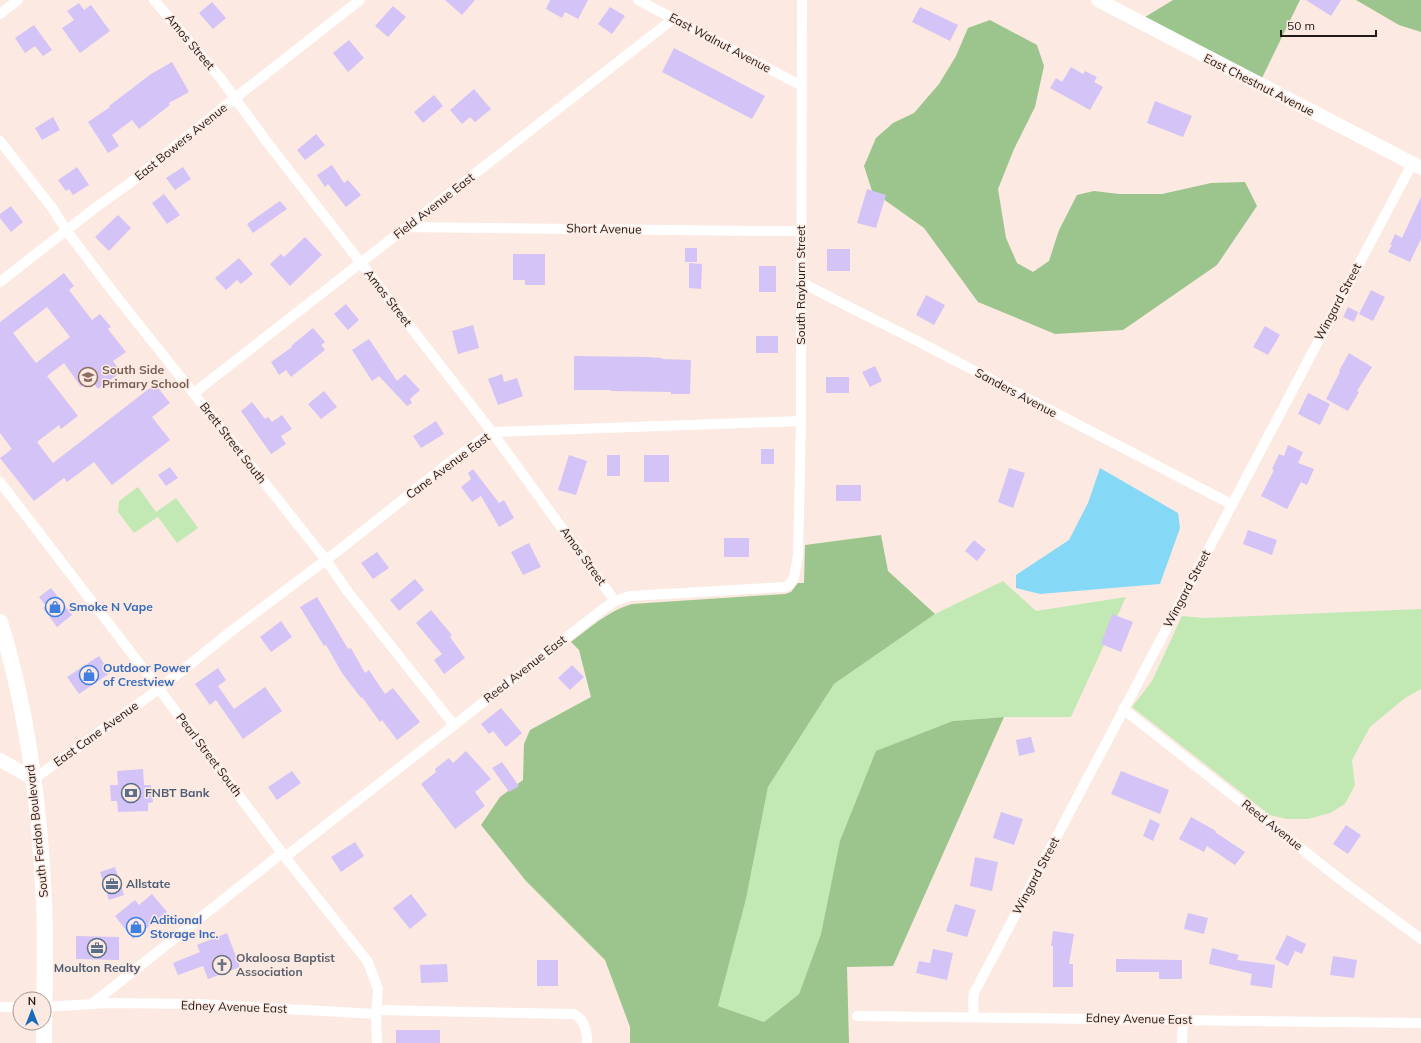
<svg xmlns="http://www.w3.org/2000/svg" width="1421" height="1043" viewBox="0 0 1421 1043" font-family="Mulish,sans-serif">
<rect width="100%" height="100%" fill="#fce9e1"/>
<path fill="#c2e9b3" d="M138 487 156 512 176 498 198 528 177 543 158 517 134 533 118 512 119 501Z
M1003 581 1036 611 1126 597 1071 717H1004L953 721 821 934 799 994 764 1022 718 1006 746 899 768 787 834 684 935 614Z
M1421 609V689L1405 698 1370 727 1352 760 1355 785 1345 804 1330 813 1308 819H1287L1270 815 1132 707 1152 681 1182 616 1204 618Z"/>
<path fill="#9bc58c" d="M1173 0H1300L1262 78 1145 17Z
M1356 0H1421V32L1399 25Z
M990 20 1037 45 1044 66 1035 107 1014 149 998 189 1006 238 1017 263 1033 272 1049 261 1059 230 1077 195 1094 191 1119 194H1162L1211 183 1245 182 1257 206 1217 265 1123 330 1055 334 978 302 924 228 872 191 864 166 876 138 893 123 914 113 939 84 956 56 968 28Z
M881 535 888 571 935 614 834 684 768 787 746 899 718 1006 764 1022 799 994 821 934 840 841 876 751 953 721 1004 717 893 966 847 967 849 1043H630V1027L605 960 526 881 481 825 500 797 523 780 524 744 530 730 591 697 579 650 571 642C591 627 608 611 632 604L785 594 791 592 798 583H804L805 545Z"/>
<path fill="#86d9f6" d="M1100 468 1178 513 1180 528 1160 584 1040 594 1016 588V575L1069 540 1088 503Z"/>
<path fill="#d4c3f6" fill-rule="evenodd" d="M445 0H475L462 15Z
M550 0H588L578 19 565 12 562 18 546 9Z
M1306 0H1341L1331 16Z
M212 2 226 18 213 29 199 13Z
M79 3 84 10 91 5 110 31 80 53 62 28 74 20 67 11Z
M393 6 406 17 388 37 375 26Z
M610 7 625 16 612 34 598 24Z
M920 7 958 25 950 41 912 22Z
M34 25 52 50 43 56 35 46 25 53 15 38Z
M349 40 364 58 348 72 333 53Z
M674 48 765 96 752 119 662 72Z
M172 62 189 92 169 103 170 105 139 129 132 120 112 135 119 146 108 153 88 122 110 107 109 106 151 74Z
M1071 67 1083 74 1085 71 1097 77 1094 82 1103 87 1090 110 1050 88 1056 78 1062 82Z
M474 89 491 109 475 122 470 117 462 124 450 110Z
M434 95 443 106 423 123 414 112Z
M1155 101 1192 116 1183 137 1147 123Z
M53 117 60 130 42 140 35 128Z
M316 134 325 145 305 160 297 150Z
M332 165 344 183 348 180 361 195 346 207 328 184 325 187 317 175Z
M77 167 89 185 73 195 69 189 66 191 58 180Z
M183 167 191 179 175 190 166 178Z
M867 189 886 195 876 228 857 223Z
M164 194 180 215 167 224 152 203Z
M1421 197V239L1410 262 1388 252 1392 245H1390L1395 234 1402 238Z
M280 201 287 209 253 233 247 224Z
M11 206 23 222 11 232 0 218V214Z
M118 215 131 228 109 251 95 237Z
M305 237 322 255 290 286 270 264 281 254 284 257Z
M685 248H697V262H685Z
M827 249H850V271H827Z
M513 254H545V285H525V280H513Z
M239 258 253 274 241 284 237 280 226 290 215 278Z
M689 263 702 264 701 289 689 288Z
M759 266H776V292H759Z
M64 273 74 286 69 290 92 320 100 314 111 327 108 329 126 352 113 361 121 372 98 389 91 379 81 387 64 363 47 376 78 416 61 429 59 425 37 442 53 463 155 384 170 403 152 417 170 440 112 485 94 462 67 482 64 478 34 501 0 458 12 449 0 433V322ZM47 307 70 337 36 363 13 333Z
M1371 290 1385 297 1373 321 1359 314Z
M926 295 945 305 934 325 916 315Z
M346 304 359 320 348 330 334 314Z
M1348 307 1358 312 1354 322 1343 317Z
M473 325 479 348 458 354 452 331Z
M1265 326 1280 335 1268 355 1253 347Z
M313 328 325 342 321 345 325 350 291 377 286 370 279 375 271 362 292 347 291 346Z
M756 336H778V353H756Z
M369 339 397 381 405 374 420 390 410 399 412 403 407 406 379 376 372 381 352 350Z
M1349 353 1372 367 1357 391 1359 392 1348 411 1326 399 1340 372 1339 371Z
M574 356 646 357 662 358V359L691 360 690 394H671V392L611 391V390H574Z
M875 366 882 381 870 387 862 372Z
M502 374 504 382 517 378 523 396 498 405 488 379Z
M826 377H849V393H826Z
M324 391 337 407 321 419 308 404Z
M1308 393 1330 404 1320 425 1298 414Z
M252 402 265 419 268 417 272 422 282 415 292 429 281 436 286 444 271 454 241 411Z
M436 421 444 434 421 448 413 436Z
M1288 445 1303 452 1298 463 1314 469 1307 485 1301 482 1287 509 1261 496 1274 470 1272 469 1279 454 1284 456Z
M761 449H774V464H761Z
M569 455 587 461 576 495 558 490Z
M607 455H620V476H607Z
M644 455H669V482H644Z
M170 467 178 478 166 486 158 475Z
M1009 468 1025 473 1013 508 998 502Z
M473 469 499 503 504 500 514 518 499 527 481 496 472 502 461 487 471 479 468 473Z
M836 485H861V501H836Z
M1248 530 1277 540 1272 555 1243 544Z
M724 538H749V557H724Z
M974 540 986 550 977 561 965 551Z
M529 543 541 567 523 575 511 552Z
M377 552 389 568 373 579 361 563Z
M415 579 424 590 399 611 390 600Z
M51 588 72 615 57 627 43 608 46 606 39 597Z
M317 597 348 649 351 648 365 673 369 670 385 694 393 688 420 722 397 740 382 720 380 722 362 697 361 698 342 673 326 645 324 646 300 607Z
M431 610 452 635 450 637 465 658 444 674 434 660 442 654 416 623Z
M1112 614 1133 622 1121 652 1101 644Z
M281 621 292 637 271 652 260 637Z
M99 656 110 673 79 694 67 677Z
M572 665 584 677 570 690 558 678Z
M218 668 226 680 218 686 234 709 265 687 282 711 243 739 216 700 210 705 195 684Z
M501 708 522 733 506 747 493 731 489 734 481 724Z
M1031 737 1035 752 1019 756 1016 740Z
M466 751 491 779 475 792 485 806 455 829 421 784 436 772 435 769 449 758 453 763Z
M502 762 519 786 509 792 492 768Z
M143 769 144 785H151L153 802 148 803V811L118 812 117 801H111L110 785H118L117 771Z
M292 771 301 783 277 800 268 787Z
M1121 771 1169 790 1160 814 1111 794Z
M1001 812 1023 819 1014 845 993 838Z
M1191 817 1216 831 1215 832 1245 852 1235 865 1207 846 1204 852 1179 839Z
M1150 819 1160 824 1153 841 1143 836Z
M1346 825 1361 835 1348 854 1333 844Z
M355 842 364 856 341 872 331 857Z
M975 857 998 862 992 891 970 886Z
M115 867 124 895 109 900 100 872Z
M152 894 167 912 133 939 115 916 135 900 139 905Z
M411 894 427 915 410 929 393 908Z
M955 904 976 910 967 937 946 931Z
M1188 913 1208 918 1204 934 1184 929Z
M1053 931 1074 934 1069 964H1073V987H1053V946H1051Z
M227 933 240 967 208 979 203 966 178 975 173 963 200 952 197 945Z
M1287 935 1306 944 1302 954 1295 951 1288 966 1275 959Z
M76 936 119 937V960L76 959Z
M1212 948 1239 955 1237 960 1275 965 1272 988 1250 985 1252 974 1209 964Z
M933 949 953 953 947 980 916 973 919 961 930 963Z
M1333 956 1357 960 1354 978 1330 975Z
M1116 959 1182 960V979H1159V972H1116Z
M537 960H558V986H537Z
M447 964 448 982 421 983 420 965Z
M396 1030H440V1043H396Z"/>
<g fill="none" stroke-linecap="round" stroke-linejoin="round">
<path stroke="#fff" stroke-width="10" d="M154 0 221 79 267 142 492 432 615 601
M638 0 802 86
M0 14 18 0
M0 141 53 209 66 230 113 292 326 560 348 592 454 725
M407 227 761 231H802
M0 282 95 208 130 183 235 98 360 0
M801 282C842 304 884 324 925 345 1027 399 1129 452 1231 504
M194 393 673 19
M0 482 159 689 282 853 368 962 378 989 376 1014 377 1043
M1123 709 1341 880 1421 939
M34 779 159 689 234 629 343 547 450 462 492 432 801 421
M285 857 603 609 615 601 630 596 785 587 789 585 794 578 798 555 801 421 802 0
M92 1004 282 853
M0 1007H20
M44 1007 109 1003 198 1004 376 1014
M377 1010 574 1014C585 1021 587 1030 587 1043
M857 1016 1421 1023
M974 1017 973 1002 974 993 1412 164
M1182 1043 1183 1019"/>
<path stroke="#fff" stroke-width="14" d="M1098 0 1421 168
M0 760 34 779"/>
<path stroke="#fff" stroke-width="16" d="M0 622C28 712 40 809 44 903 46 950 44 997 44 1043"/>
</g>
<defs>
<g id="school-ring" transform="scale(1)"><circle r="9.5" fill="#fce9e1" stroke="#8d6e63" stroke-width="1.5"/><path d="M0-5L7-2L0 1L-7-2ZM-4 1L0 2.5L4 1V4Q0 6-4 4Z" fill="#8d6e63"/></g>
<g id="shop-ring" transform="scale(1)"><circle r="9.5" fill="#fce9e1" stroke="#3f7fe0" stroke-width="1.5"/><path d="M-5-2.5h2.3a2.7 3.5 0 0 1 5.4 0H5L5.5 6h-11ZM-1.5-2.5h3a1.5 2.3 0 0 0-3 0Z" fill="#3f7fe0"/></g>
<g id="bank-ring" transform="scale(1)"><circle r="9.5" fill="#fce9e1" stroke="#5c6f8a" stroke-width="1.5"/><path d="M-6-4H6V4H-6ZM0-2.3a2.3 2.3 0 1 0 0 4.6a2.3 2.3 0 1 0 0-4.6Z" fill="#5c6f8a"/></g>
<g id="office-ring" transform="scale(1)"><circle r="9.5" fill="#fce9e1" stroke="#5c6f8a" stroke-width="1.5"/><path d="M-6-3h4V-5.5h4V-3h4V5H-6ZM-1-4.5V-3h2v-1.5ZM-6 0V1H6V0Z" fill="#5c6f8a"/></g>
<g id="church-ring" transform="scale(1)"><circle r="9.5" fill="#fce9e1" stroke="#6b7280" stroke-width="1.5"/><path d="M-1.2-6h2.4v3.5h3.3v2.4h-3.3V6h-2.4V-.1h-3.3v-2.4h3.3Z" fill="#6b7280"/></g>
</defs>
<g fill-rule="evenodd">
<use href="#school-ring" x="88" y="377"/>
<use href="#shop-ring" x="55" y="607"/>
<use href="#shop-ring" x="89" y="675"/>
<use href="#bank-ring" x="131" y="793"/>
<use href="#office-ring" x="112" y="884"/>
<use href="#shop-ring" x="136" y="927"/>
<use href="#office-ring" x="97" y="948"/>
<use href="#church-ring" x="222" y="965"/>
</g>
<g text-anchor="middle" stroke-width="3" stroke-linejoin="round" paint-order="stroke">
<g font-size="12" fill="#211b18" stroke="#fce9e1">
<text transform="translate(190 42) rotate(50)" y="4">Amos Street</text>
<text transform="translate(720 43) rotate(28)" y="4">East Walnut Avenue</text>
<text transform="translate(1259 85) rotate(27)" y="4">East Chestnut Avenue</text>
<text transform="translate(181 142) rotate(-39)" y="4">East Bowers Avenue</text>
<text transform="translate(434 206) rotate(-38)" y="4">Field Avenue East</text>
<text transform="translate(604 229) rotate(1)" y="4">Short Avenue</text>
<text transform="translate(801 285) rotate(-90)" y="4">South Rayburn Street</text>
<text transform="translate(388 298) rotate(52)" y="4">Amos Street</text>
<text transform="translate(1338 302) rotate(-62)" y="4">Wingard Street</text>
<text transform="translate(1016 393) rotate(28)" y="4">Sanders Avenue</text>
<text transform="translate(233 443) rotate(52)" y="4">Brett Street South</text>
<text transform="translate(448 466) rotate(-37)" y="4">Cane Avenue East</text>
<text transform="translate(583 556) rotate(54)" y="4">Amos Street</text>
<text transform="translate(1187 589) rotate(-62)" y="4">Wingard Street</text>
<text transform="translate(525 669) rotate(-38)" y="4">Reed Avenue East</text>
<text transform="translate(96 734) rotate(-36)" y="4">East Cane Avenue</text>
<text transform="translate(209 755) rotate(53)" y="4">Pearl Street South</text>
<text transform="translate(1272 825) rotate(38)" y="4">Reed Avenue</text>
<text transform="translate(37 831) rotate(-96)" y="4">South Ferdon Boulevard</text>
<text transform="translate(1036 876) rotate(-62)" y="4">Wingard Street</text>
<text transform="translate(234 1007) rotate(2)" y="4">Edney Avenue East</text>
<text transform="translate(1139 1019) rotate(1)" y="4">Edney Avenue East</text>
</g>
<g font-size="12" font-weight="bold" fill="#785e54" stroke="#fce9e1" text-anchor="start">
<text x="102" y="374">South Side<tspan x="102" dy="14">Primary School</tspan></text>
</g>
<g font-size="12" font-weight="bold" fill="#366cbe" stroke="#fce9e1" text-anchor="start">
<text x="69" y="611">Smoke N Vape</text>
<text x="103" y="672">Outdoor Power<tspan x="103" dy="14">of Crestview</tspan></text>
<text x="150" y="924">Aditional<tspan x="150" dy="14">Storage Inc.</tspan></text>
</g>
<g font-size="12" font-weight="bold" fill="#4e5e75" stroke="#fce9e1" text-anchor="start">
<text x="145" y="797">FNBT Bank</text>
<text x="126" y="888">Allstate</text>
<text x="97" y="972" text-anchor="middle">Moulton Realty</text>
</g>
<g font-size="12" font-weight="bold" fill="#5b616d" stroke="#fce9e1" text-anchor="start">
<text x="236" y="962">Okaloosa Baptist<tspan x="236" dy="14">Association</tspan></text>
</g>
</g>
<g transform="translate(32 1011)"><circle r="19" fill="#fce9e1" stroke="#a49791"/>
<path d="M0-3L7 15L0 10L-7 15Z" fill="#186cba"/>
<text y="-6" font-size="11" font-weight="bold" text-anchor="middle" fill="#211b18">N</text>
</g>
<path d="M1281 30v6h95v-6" fill="none" stroke="#211b18" stroke-width="2"/>
<text x="1287" y="30" font-size="12" fill="#211b18" stroke="#fce9e1" stroke-width="3" paint-order="stroke">50 m</text>
</svg>
